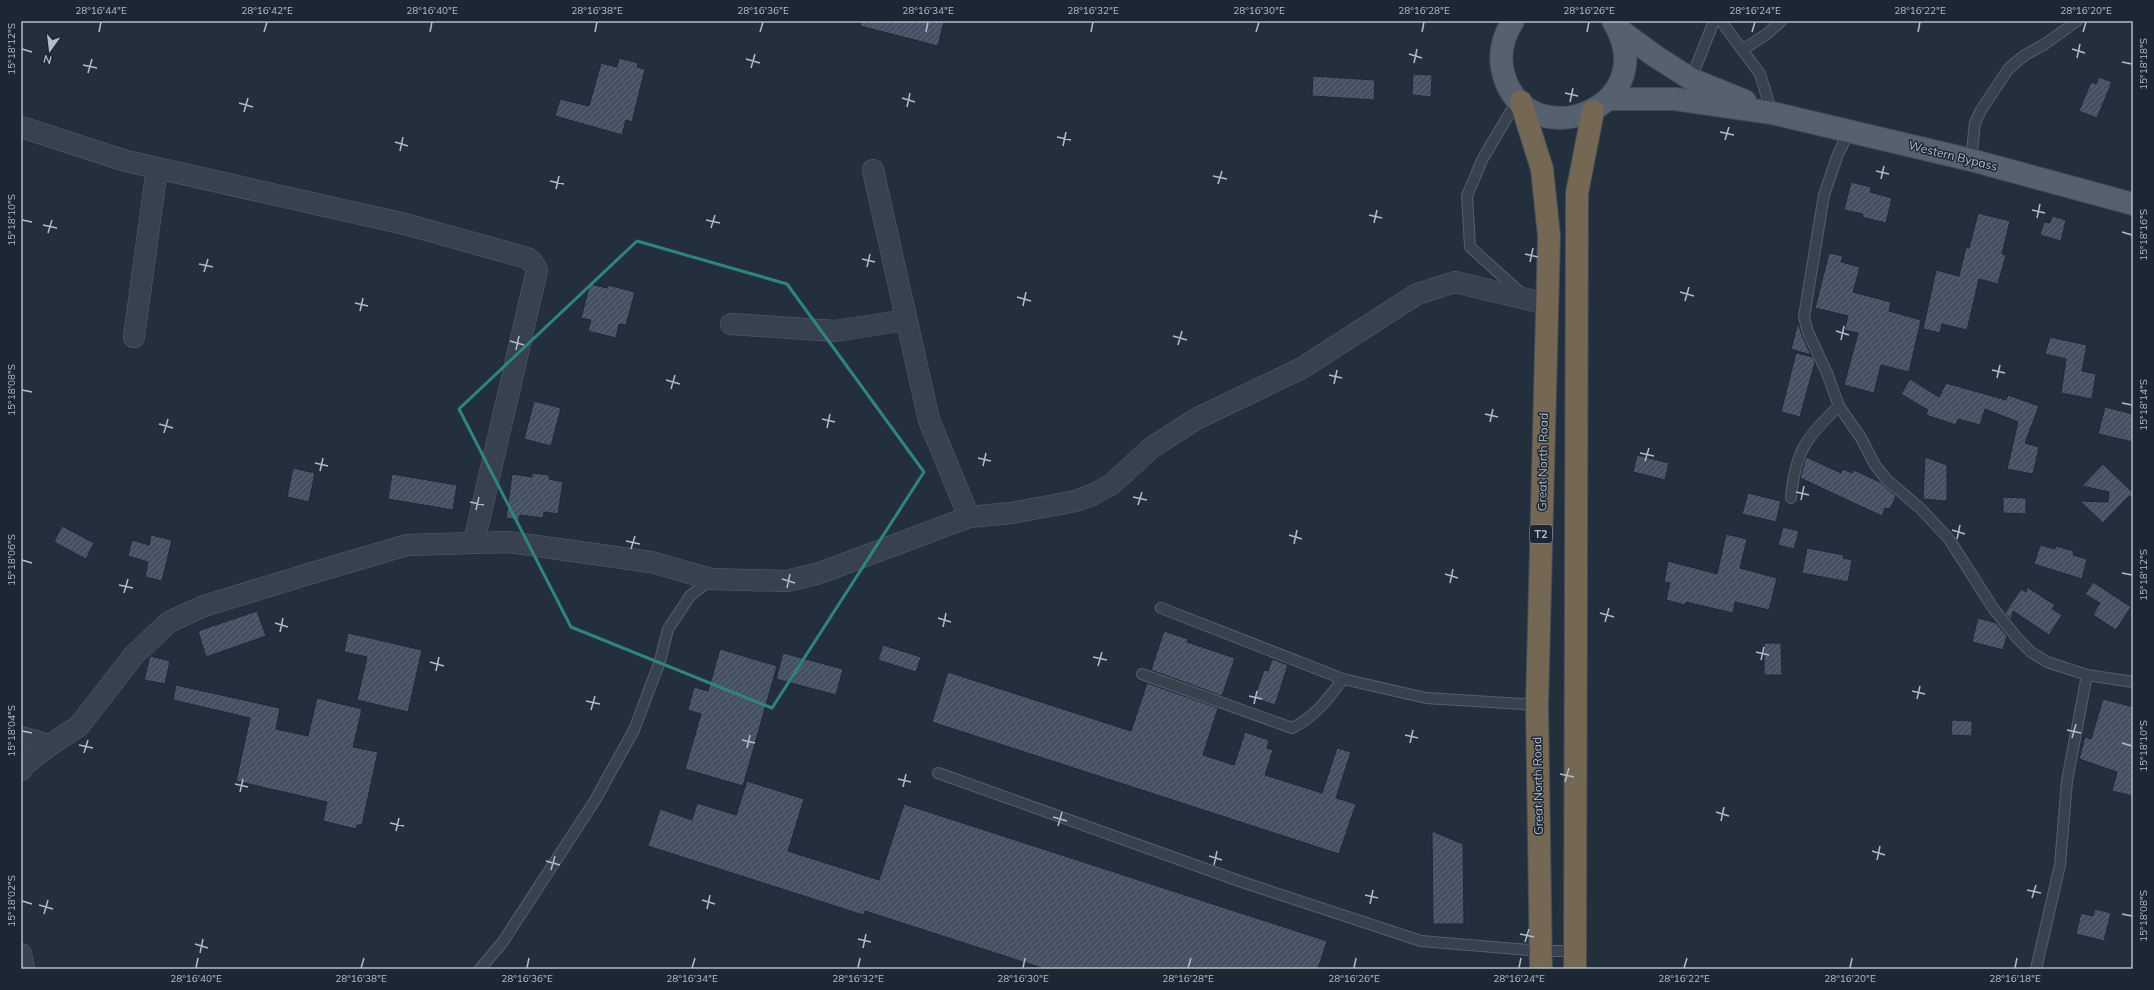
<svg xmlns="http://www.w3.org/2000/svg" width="2154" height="990" viewBox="0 0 2154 990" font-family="Mulish,sans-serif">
<defs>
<pattern id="building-hatch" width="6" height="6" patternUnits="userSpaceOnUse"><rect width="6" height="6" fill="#455162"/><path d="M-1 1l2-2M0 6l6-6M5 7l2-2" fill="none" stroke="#5d6877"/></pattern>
</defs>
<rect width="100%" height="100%" fill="#242f3e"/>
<path fill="url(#building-hatch)" stroke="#1f2835" d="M861 21H944L938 46 860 26Z
M619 58 638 63 637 67 645 69 632 122 626 120 622 135 555 116 560 99 589 106 601 63 617 67Z
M1413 74 1432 75 1431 97 1412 95Z
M1313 76 1375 80 1374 100 1312 96Z
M2099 77 2112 82 2097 118 2079 111 2091 82 2096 84Z
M1851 182 1871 187 1870 192 1892 198 1886 223 1862 217 1863 214 1844 210Z
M1978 213 2010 221 2002 254 2006 255 1998 284 1979 279 1967 330 1942 324 1940 333 1923 329 1936 270 1959 276 1966 247 1969 248Z
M2052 216 2066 220 2061 241 2040 235 2044 222 2050 223Z
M1829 253 1843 256 1841 262 1860 267 1853 292 1891 302 1889 311 1921 320 1909 372 1881 365 1874 393 1844 385 1858 333 1844 330 1848 316 1815 308Z
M590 284 607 288 608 285 635 292 626 325 619 324 616 338 588 331 591 320 581 318Z
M1798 323 1802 335 1811 355 1791 349Z
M2050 337 2087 345 2082 371 2096 374 2092 399 2061 393 2066 359 2045 354Z
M1796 353 1813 357 1815 362 1800 417 1781 412Z
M1910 379 1939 397 1946 383 2006 400 2008 395 2039 406 2025 443 2039 447 2033 474 2007 469 2018 422 1985 409 1980 425 1958 419 1956 425 1926 415 1928 410 1901 394Z
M534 401 561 408 551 446 524 439Z
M2105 407 2133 414V442L2098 434Z
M1637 455 1669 463 1665 480 1633 472Z
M1806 457 1841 473 1843 469 1852 473 1854 470 1880 482 1896 496 1890 509 1885 508 1882 516 1800 478Z
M1925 457 1947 465V501L1923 499Z
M2103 464 2133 493V497L2129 496 2103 523 2080 501 2108 502 2109 492 2082 486Z
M293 468 315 473 309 502 287 497Z
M532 473 549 475V479L563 482 558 514 544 512 543 518 520 515 519 520 506 518 512 474 532 477Z
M392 474 457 485 453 510 388 499Z
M1748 493 1781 501 1776 522 1742 514Z
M2003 497 2026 498V514L2003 513Z
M62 526 94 543 86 559 54 542Z
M1783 527 1799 531 1794 549 1778 545Z
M1726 534 1747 539 1740 568 1777 578 1769 610 1735 602 1733 613 1686 602 1685 605 1666 600 1670 583 1664 582 1668 561 1717 574Z
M151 535 172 540 162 581 145 577 148 562 128 556 132 540 149 545Z
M2040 545 2055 549 2056 546 2074 551 2073 555 2087 559 2082 579 2034 564Z
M1807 548 1844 555 1843 558 1852 560 1848 582 1802 573Z
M2093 582 2131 607 2116 630 2093 615 2100 603 2085 594Z
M2027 587 2055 605 2052 609 2062 615 2049 635 2013 611 2011 620 2005 613 2021 589 2026 592Z
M257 611 266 636 206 657 198 631Z
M1978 618 1996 623 2007 636 2003 650 1972 642Z
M1164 631 1188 639 1187 642 1235 658 1222 696 1151 670Z
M348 633 422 650 408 712 357 700 367 657 344 652Z
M1764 643H1781L1782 675H1764Z
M883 645 921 657 916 672 878 660Z
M720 649 777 666 743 786 685 769 701 714 688 710 694 687 708 691Z
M783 653 843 669 836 695 776 679Z
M150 656 170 661 165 684 144 680Z
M1272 659 1288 665 1275 705 1254 698 1264 670 1268 671Z
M948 672 1131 731 1147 683 1218 708 1203 755 1234 765 1245 732 1269 740 1267 748 1273 750 1265 775 1322 793 1337 748 1351 752 1336 798 1356 804 1339 854 932 722Z
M176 685 280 708 276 729 308 736 317 698 362 709 353 747 378 752 362 825H357L356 829 323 821 327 802 236 781 250 718 173 700Z
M2103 699 2133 707V796L2112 791 2117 772 2079 759 2085 737 2091 739Z
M1952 720 1972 721V736L1951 735Z
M747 781 804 799 788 851 879 880 904 804 1327 941 1318 969H1045L865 911 863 915 648 846 660 809 692 820 697 803 736 815Z
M1432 831 1463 844 1464 924H1433Z
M2095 909 2111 913 2104 941 2076 934 2081 913 2093 916Z"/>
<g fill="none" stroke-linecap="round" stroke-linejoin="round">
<g stroke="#565f6c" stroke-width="12">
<path id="lane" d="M1721 21 1760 74 1772 113
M1744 49 1768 33 1781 21
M1691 79 1714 21
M1518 99 1482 160 1467 196 1470 247 1522 294
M1850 131 1838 154 1824 195 1804 317 1808 332 1827 373 1839 406 1861 438 1875 465 1887 480 1920 508 1949 539 1993 608 2017 638 2031 652 2047 662 2087 675 2133 682
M1971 160 1975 123 1981 110 2009 68 2025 55 2045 44 2077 21
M1791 498C1795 452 1806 437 1839 406
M1161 608 1343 679 1426 698 1537 705
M1142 674 1292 728C1315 717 1328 699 1343 679
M938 773 1242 882 1421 941 1541 951H1575
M480 969 502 943 594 802 634 730 660 661 668 629 690 596 711 579
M2036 969 2060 865 2067 781 2087 675"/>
</g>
<g stroke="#565f6c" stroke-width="22">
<path id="street" d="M21 127 126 161 405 224 527 258 533 263 537 270 474 542
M873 170 929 420 969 517
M731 324 835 331 906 320
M134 337 157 168
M21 737 50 745
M21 770 24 765 50 745 79 726 134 655 169 622 204 606 312 573 407 545 508 542 651 562 711 579 787 581 820 573 969 517 1011 513 1076 501 1094 494 1112 484 1151 448 1196 419 1302 368 1417 294 1455 282 1547 304
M21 954 24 969"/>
</g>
<g stroke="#414a57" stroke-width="24">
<path id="primary" d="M1513 21C1502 38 1498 56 1504 76 1530 159 1666 107 1613 21
M1618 29 1655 56 1691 79 1745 101
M1608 99H1675L1772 113 1971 160 2133 204"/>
</g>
<g stroke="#434c59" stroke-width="24">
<path id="highway" d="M1521 102 1542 169 1549 236 1537 705 1541 969
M1575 969 1577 193 1593 111"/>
</g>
<use href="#lane" stroke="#38414e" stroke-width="10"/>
<use href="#street" stroke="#38414e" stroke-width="21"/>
<use href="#primary" stroke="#56606e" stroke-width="22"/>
<use href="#highway" stroke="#746855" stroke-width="22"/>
</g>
<path fill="none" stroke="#308480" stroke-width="3" stroke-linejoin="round" d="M637 241 787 284 924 472 772 708 571 627 459 409Z"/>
<path fill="none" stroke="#b4bcc9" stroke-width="1.5" d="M99 32 101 22M264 32 267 22M430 32 432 22M595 32 597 22M760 32 763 22M926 32 928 22M1091 32 1093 22M1256 32 1259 22M1422 32 1424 22M1587 32 1589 22M1752 32 1755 22M1918 32 1920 22M2083 32 2086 22M22 49 32 52M2072 49 2085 53M1409 54 1422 58M2077 58 2080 44M746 59 760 63M2122 62 2132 64M1414 63 1417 49M83 65 97 68M751 68 755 54M88 73 92 59M1565 93 1578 96M902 98 915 102M1570 102 1573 88M239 103 253 107M907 107 910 93M244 112 248 98M1720 132 1734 135M1057 137 1071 140M1725 140 1729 127M395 142 408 146M1063 146 1066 132M400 151 403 137M1876 171 1889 174M1213 176 1227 179M1881 179 1884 166M550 181 564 184M1218 184 1222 171M556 189 559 176M2032 210 2045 213M1369 215 1382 218M2037 218 2040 204M22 220 32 222M706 220 720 223M1374 223 1377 210M43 225 57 228M711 228 715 215M2122 232 2132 235M48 233 52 220M1525 254 1538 257M862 259 875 262M1530 262 1533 248M199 264 213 267M867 267 870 254M204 272 208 259M1680 292 1694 296M1017 297 1031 301M1685 301 1689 287M355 303 368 306M1023 306 1026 292M360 311 363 298M1836 331 1849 335M1173 336 1187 340M1841 340 1844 326M510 341 524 345M1178 345 1182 331M516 350 519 336M1992 370 2005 373M1329 375 1342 378M1997 378 2000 365M666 380 680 384M1334 384 1337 370M671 389 675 375M22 390 32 392M2122 403 2132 405M1485 414 1498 417M822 419 835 422M1490 422 1493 409M159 424 173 428M827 428 830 414M164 433 168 419M1640 453 1654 456M978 458 991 461M1645 461 1649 448M315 463 328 466M983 466 986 453M320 471 323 458M1796 492 1809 495M1133 497 1147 500M1801 500 1804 486M470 502 484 505M1138 505 1142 492M476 510 479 497M1952 530 1965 534M1289 535 1302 539M1957 539 1960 525M626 541 640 544M1294 544 1297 530M631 549 635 536M22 560 32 563M2122 573 2132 575M1445 574 1458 578M782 579 795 583M1450 583 1453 569M119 585 133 588M787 588 790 574M124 593 128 579M1600 613 1614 617M938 618 951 622M1605 622 1609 608M275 623 288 627M943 627 946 613M280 632 283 618M1756 652 1769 655M1093 657 1107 660M1761 660 1764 647M430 662 444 666M1098 666 1102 652M436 671 439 657M1912 691 1925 694M1249 696 1262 699M1917 699 1920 686M586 701 600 704M1254 704 1257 691M591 710 595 696M2067 730 2081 733M22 731 32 733M1405 735 1418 738M2072 738 2076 724M742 740 755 743M1410 743 1413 730M2122 743 2132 746M79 745 93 748M747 748 750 735M84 753 88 740M1560 774 1574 777M898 779 911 782M1565 782 1569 768M235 784 248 787M903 787 906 774M240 792 243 779M1716 812 1729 816M1053 817 1067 821M1721 821 1724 807M390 823 404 826M1058 826 1062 812M396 831 399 818M1872 851 1885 855M1209 856 1222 860M1877 860 1880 846M546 861 560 865M1214 865 1217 851M551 870 555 856M2027 890 2041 893M1365 895 1378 898M2032 898 2036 885M702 900 715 904M22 901 32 904M1370 904 1373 890M39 905 53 909M707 909 710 895M44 914 48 900M2122 914 2132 916M1520 934 1534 937M858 939 871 942M1525 942 1529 929M195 944 208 948M863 948 866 934M200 953 203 939M196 968 198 958M361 968 364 958M527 968 529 958M692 968 695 958M858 968 860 958M1023 968 1025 958M1188 968 1191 958M1354 968 1356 958M1519 968 1521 958M1684 968 1687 958M1850 968 1852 958M2015 968 2017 958"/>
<g text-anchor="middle" stroke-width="3" stroke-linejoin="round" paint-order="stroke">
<rect fill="#1d2633" stroke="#878f9c" stroke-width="1" x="1530" y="525" width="22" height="18" rx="3"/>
<g font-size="11" font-weight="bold" fill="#b4bcc9">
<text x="1541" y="538">T2</text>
</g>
<g font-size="12" fill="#b4bcc9" stroke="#1d2633">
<text transform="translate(1953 156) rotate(14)" y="4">Western Bypass</text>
<text transform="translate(1543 462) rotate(-89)" y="4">Great North Road</text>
<text transform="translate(1538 786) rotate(-91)" y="4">Great North Road</text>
</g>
</g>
<rect width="2154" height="990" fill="none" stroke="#1d2633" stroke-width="44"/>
<g transform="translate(50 50) rotate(194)" stroke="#1d2633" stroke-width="3" paint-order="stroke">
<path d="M0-3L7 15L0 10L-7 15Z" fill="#b4bcc9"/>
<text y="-6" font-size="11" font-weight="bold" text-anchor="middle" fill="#b4bcc9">N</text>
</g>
<rect x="22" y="22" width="2110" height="946" fill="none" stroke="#b4bcc9" stroke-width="1.5"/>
<g font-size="10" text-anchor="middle" fill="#b4bcc9">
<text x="101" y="14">28°16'44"E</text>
<text x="267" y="14">28°16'42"E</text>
<text x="432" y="14">28°16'40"E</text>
<text x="597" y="14">28°16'38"E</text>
<text x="763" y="14">28°16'36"E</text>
<text x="928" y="14">28°16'34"E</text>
<text x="1093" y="14">28°16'32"E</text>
<text x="1259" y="14">28°16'30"E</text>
<text x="1424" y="14">28°16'28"E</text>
<text x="1589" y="14">28°16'26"E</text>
<text x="1755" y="14">28°16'24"E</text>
<text x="1920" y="14">28°16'22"E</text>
<text x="2086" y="14">28°16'20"E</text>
<text transform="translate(11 49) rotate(-90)" y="4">15°18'12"S</text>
<text transform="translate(2143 64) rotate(-90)" y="4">15°18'18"S</text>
<text transform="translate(11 220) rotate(-90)" y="4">15°18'10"S</text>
<text transform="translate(2143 235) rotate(-90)" y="4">15°18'16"S</text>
<text transform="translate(11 390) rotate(-90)" y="4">15°18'08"S</text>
<text transform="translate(2143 405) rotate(-90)" y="4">15°18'14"S</text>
<text transform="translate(11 560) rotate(-90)" y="4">15°18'06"S</text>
<text transform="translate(2143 575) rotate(-90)" y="4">15°18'12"S</text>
<text transform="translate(11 731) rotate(-90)" y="4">15°18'04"S</text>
<text transform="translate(2143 746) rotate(-90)" y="4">15°18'10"S</text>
<text transform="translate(11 901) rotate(-90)" y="4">15°18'02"S</text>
<text transform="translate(2143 916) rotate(-90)" y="4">15°18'08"S</text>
<text x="196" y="982">28°16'40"E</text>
<text x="361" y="982">28°16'38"E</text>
<text x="527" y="982">28°16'36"E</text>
<text x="692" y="982">28°16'34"E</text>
<text x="858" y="982">28°16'32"E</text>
<text x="1023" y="982">28°16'30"E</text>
<text x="1188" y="982">28°16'28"E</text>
<text x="1354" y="982">28°16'26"E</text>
<text x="1519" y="982">28°16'24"E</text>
<text x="1684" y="982">28°16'22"E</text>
<text x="1850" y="982">28°16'20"E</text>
<text x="2015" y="982">28°16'18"E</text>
</g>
</svg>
